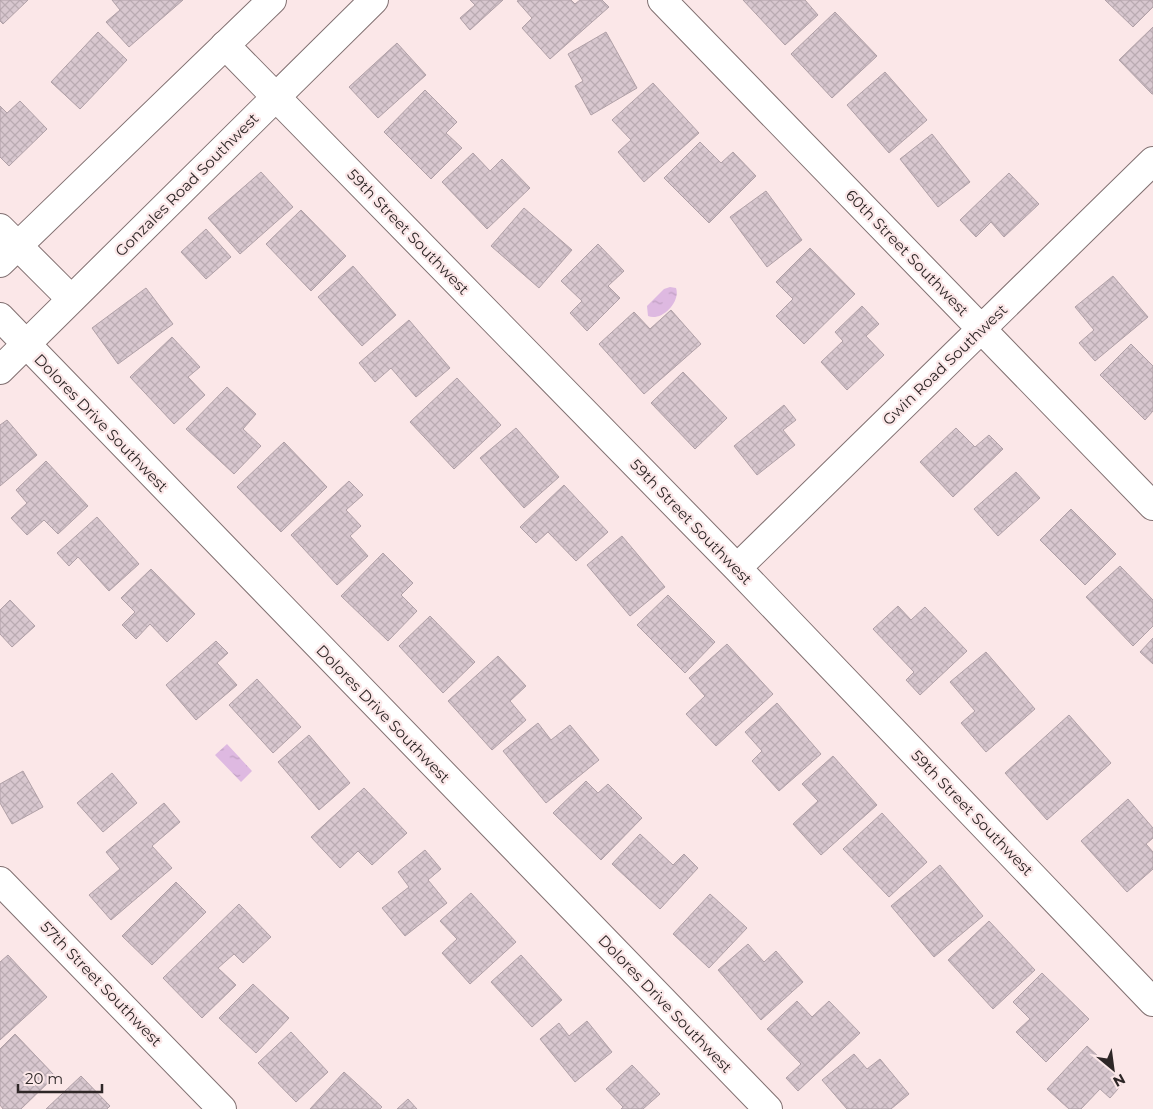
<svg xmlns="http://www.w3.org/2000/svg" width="1153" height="1109" viewBox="0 0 1153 1109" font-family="Montserrat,sans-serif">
<defs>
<pattern id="water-ripples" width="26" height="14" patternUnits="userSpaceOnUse" patternTransform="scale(1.25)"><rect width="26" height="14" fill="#deb9e1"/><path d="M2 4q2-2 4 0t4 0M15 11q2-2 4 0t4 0" fill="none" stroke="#bf9fc1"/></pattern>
<pattern id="building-cross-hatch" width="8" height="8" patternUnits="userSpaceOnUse" patternTransform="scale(1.25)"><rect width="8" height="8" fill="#d8c7cf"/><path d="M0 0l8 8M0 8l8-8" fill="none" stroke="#baabb2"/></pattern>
</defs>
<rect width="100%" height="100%" fill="#fbe7e8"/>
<path fill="url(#water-ripples)" d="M670 287 676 288C681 302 661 322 648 316L647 306 664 289Z
M227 744 252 771 241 782 215 755Z"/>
<path fill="url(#building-cross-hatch)" stroke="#b0a0a7" d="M0 0H28L3 24 0 21Z
M112 0H183L129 47 106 22 120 10Z
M470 0H503L470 30 460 18 475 5Z
M519 0H571L575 4 580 0H602L609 7 550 59 522 28 532 18 517 1Z
M743 0H805L818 15 785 45Z
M1105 0H1153V7L1133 27Z
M835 12 877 56 832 98 791 54Z
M1153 27V94H1152L1119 60Z
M98 32 127 60 80 109 51 82Z
M606 32 637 88 591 115 575 86 583 81 568 54Z
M397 43 426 75 378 118 349 87Z
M885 72 927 120 889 153 847 105Z
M653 83 699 133 644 182 618 152 631 140 612 120Z
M425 90 457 122 446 133 462 148 431 179 384 132Z
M20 101 47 129 9 166 0 157V106L7 113Z
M932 134 970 182 938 207 900 159Z
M700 142 721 163 733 152 756 176 709 223 664 178Z
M473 153 490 171 502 159 530 188 487 229 442 182Z
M261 172 293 207 240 254 208 218Z
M1009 173 1039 204 1004 237 991 222 976 237 960 220Z
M766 191 802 240 767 267 730 217Z
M524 208 572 250 539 288 491 246Z
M301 210 346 256 311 291 266 244Z
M206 229 231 257 206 279 181 252Z
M598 244 624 271 608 286 620 298 587 331 570 313 582 301 561 281Z
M810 248 855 294 804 344 776 316 793 299 776 282Z
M353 266 396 315 362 346 318 297Z
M1113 276 1148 317 1095 361 1079 343 1094 330 1075 307Z
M146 288 173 324 118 364 92 328Z
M862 306 879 324 866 336 884 355 847 390 821 362 843 341 835 332Z
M671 310 701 344 644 394 599 344 634 312 650 329Z
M409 320 450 368 416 397 391 368 375 382 359 363Z
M172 337 200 367 188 377 205 395 174 424 130 377Z
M1131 344 1153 366V411L1145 420 1100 375Z
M683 372 727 418 695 449 651 403Z
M457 378 501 425 454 469 410 422Z
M227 387 256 414 243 429 261 446 234 474 186 429Z
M784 405 796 420 783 430 795 445 757 475 734 446Z
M7 420 37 455 0 486V425Z
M516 428 559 477 524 508 480 458Z
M956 428 975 447 989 435 1003 449 953 497 920 462Z
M284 442 327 487 281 532 237 487Z
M46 461 88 506 58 534 44 520 27 535 11 518 27 503 16 490Z
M1016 472 1040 498 998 536 974 509Z
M349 481 363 495 346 510 361 526 350 536 368 556 337 585 291 535Z
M564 485 608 532 576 561 548 532 536 543 520 527Z
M1071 509 1116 554 1085 585 1040 540Z
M97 517 139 564 109 591 78 557 69 566 57 553Z
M622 536 665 587 630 616 587 565Z
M383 553 413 583 401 595 417 611 388 641 341 596Z
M1120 566 1153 600V626L1133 646 1086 597Z
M151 569 195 614 167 642 150 624 136 639 122 625 135 612 121 598Z
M668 595 715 642 685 673 637 625Z
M10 600 35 626 12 647 0 634V610Z
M898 606 911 620 925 607 967 651 920 695 906 680 914 672 873 629Z
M430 616 475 662 443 693 399 646Z
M1153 638V664L1140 652Z
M216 641 228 653 217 663 237 685 196 720 166 685Z
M727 644 773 694 716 746 686 714 705 696 689 678Z
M986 652 1035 709 986 752 961 723 975 711 950 682Z
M498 656 526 686 510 701 526 720 492 750 448 701Z
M257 679 301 727 273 753 229 705Z
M777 703 821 754 779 791 752 761 762 751 745 732Z
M1069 715 1111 763 1047 820 1005 773Z
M538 723 551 740 570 725 599 760 546 803 503 751Z
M309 735 350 783 319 810 278 762Z
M833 756 877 805 821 855 793 824 818 801 802 784Z
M23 771 43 807 12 824 0 803V784Z
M112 773 137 803 103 832 77 803Z
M586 781 598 793 608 784 642 818 601 860 553 813Z
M364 788 407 833 372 865 358 851 340 868 311 837Z
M1128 799 1153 828V838L1146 844 1153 852V869L1127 892 1081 841Z
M164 803 180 822 152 846 172 868 111 920 89 895 120 869 106 852Z
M882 813 927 862 889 897 843 849Z
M640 834 673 865 684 854 698 868 660 909 612 864Z
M425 850 441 869 428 880 447 903 405 936 382 908 409 887 398 872Z
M940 865 983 916 934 957 891 906Z
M176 882 206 912 152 965 122 936Z
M471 893 516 942 470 984 442 953 457 939 440 921Z
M710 894 747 928 709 968 673 934Z
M239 904 271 937 243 963 234 954 218 968 236 985 202 1018 163 978Z
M989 921 1035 970 993 1009 948 960Z
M748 944 764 962 776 951 803 982 761 1020 718 970Z
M8 955 47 997 0 1040V962Z
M521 955 562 1000 532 1027 491 982Z
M1042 973 1089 1019 1046 1062 1016 1032 1030 1019 1013 1002Z
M253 984 289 1018 256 1053 219 1018Z
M797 1001 812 1017 829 1001 860 1033 798 1091 786 1078 801 1064 767 1029Z
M587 1021 612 1052 575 1082 540 1039 559 1023 569 1036Z
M291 1032 328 1072 296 1102 258 1063Z
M15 1034 55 1076 21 1109H3L0 1105V1049Z
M1087 1046 1125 1081 1110 1098 1100 1089 1081 1109H1069L1047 1089Z
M854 1054 867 1069 880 1059 909 1094 891 1109H847L822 1080Z
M632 1065 660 1094 643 1109H621L623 1107 606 1089Z
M344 1072 382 1107 380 1109H310Z
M81 1076 110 1106 107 1109H46Z
M408 1099 417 1109H397Z"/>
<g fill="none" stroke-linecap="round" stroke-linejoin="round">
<g stroke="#817071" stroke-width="30">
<path id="minor" d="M662 0 1153 506
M225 45 737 568 1153 1002
M0 228 71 299
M0 317 768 1109
M737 568 1153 161
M0 881 222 1109"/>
</g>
<g stroke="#817071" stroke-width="30">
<path id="tertiary" d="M0 263 272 0
M0 370 374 0"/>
</g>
<use href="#minor" stroke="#fff" stroke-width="28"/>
<use href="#tertiary" stroke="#fff" stroke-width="28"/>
</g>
<g text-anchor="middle" stroke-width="4.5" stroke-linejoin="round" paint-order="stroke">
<g font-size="15" fill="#2e2727" stroke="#fbe7e8">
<text transform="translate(187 185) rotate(-45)" y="5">Gonzales Road Southwest</text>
<text transform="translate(408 232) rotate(46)" y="5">59th Street Southwest</text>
<text transform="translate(907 253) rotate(46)" y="5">60th Street Southwest</text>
<text transform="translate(945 365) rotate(-44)" y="5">Gwin Road Southwest</text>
<text transform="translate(101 423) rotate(46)" y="5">Dolores Drive Southwest</text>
<text transform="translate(691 522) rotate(46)" y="5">59th Street Southwest</text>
<text transform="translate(383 714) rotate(46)" y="5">Dolores Drive Southwest</text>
<text transform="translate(972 813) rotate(46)" y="5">59th Street Southwest</text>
<text transform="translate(101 984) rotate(46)" y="5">57th Street Southwest</text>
<text transform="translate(665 1004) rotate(46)" y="5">Dolores Drive Southwest</text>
</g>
</g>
<g transform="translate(1113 1069) rotate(151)" stroke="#fbe7e8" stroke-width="4" paint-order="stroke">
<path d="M0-4L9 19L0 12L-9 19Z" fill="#2e2727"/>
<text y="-8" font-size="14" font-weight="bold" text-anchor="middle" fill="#2e2727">N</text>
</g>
<path d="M18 1084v8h84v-8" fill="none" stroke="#2e2727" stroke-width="2.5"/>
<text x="25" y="1084" font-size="15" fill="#2e2727" stroke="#fbe7e8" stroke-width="4" paint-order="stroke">20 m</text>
</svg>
